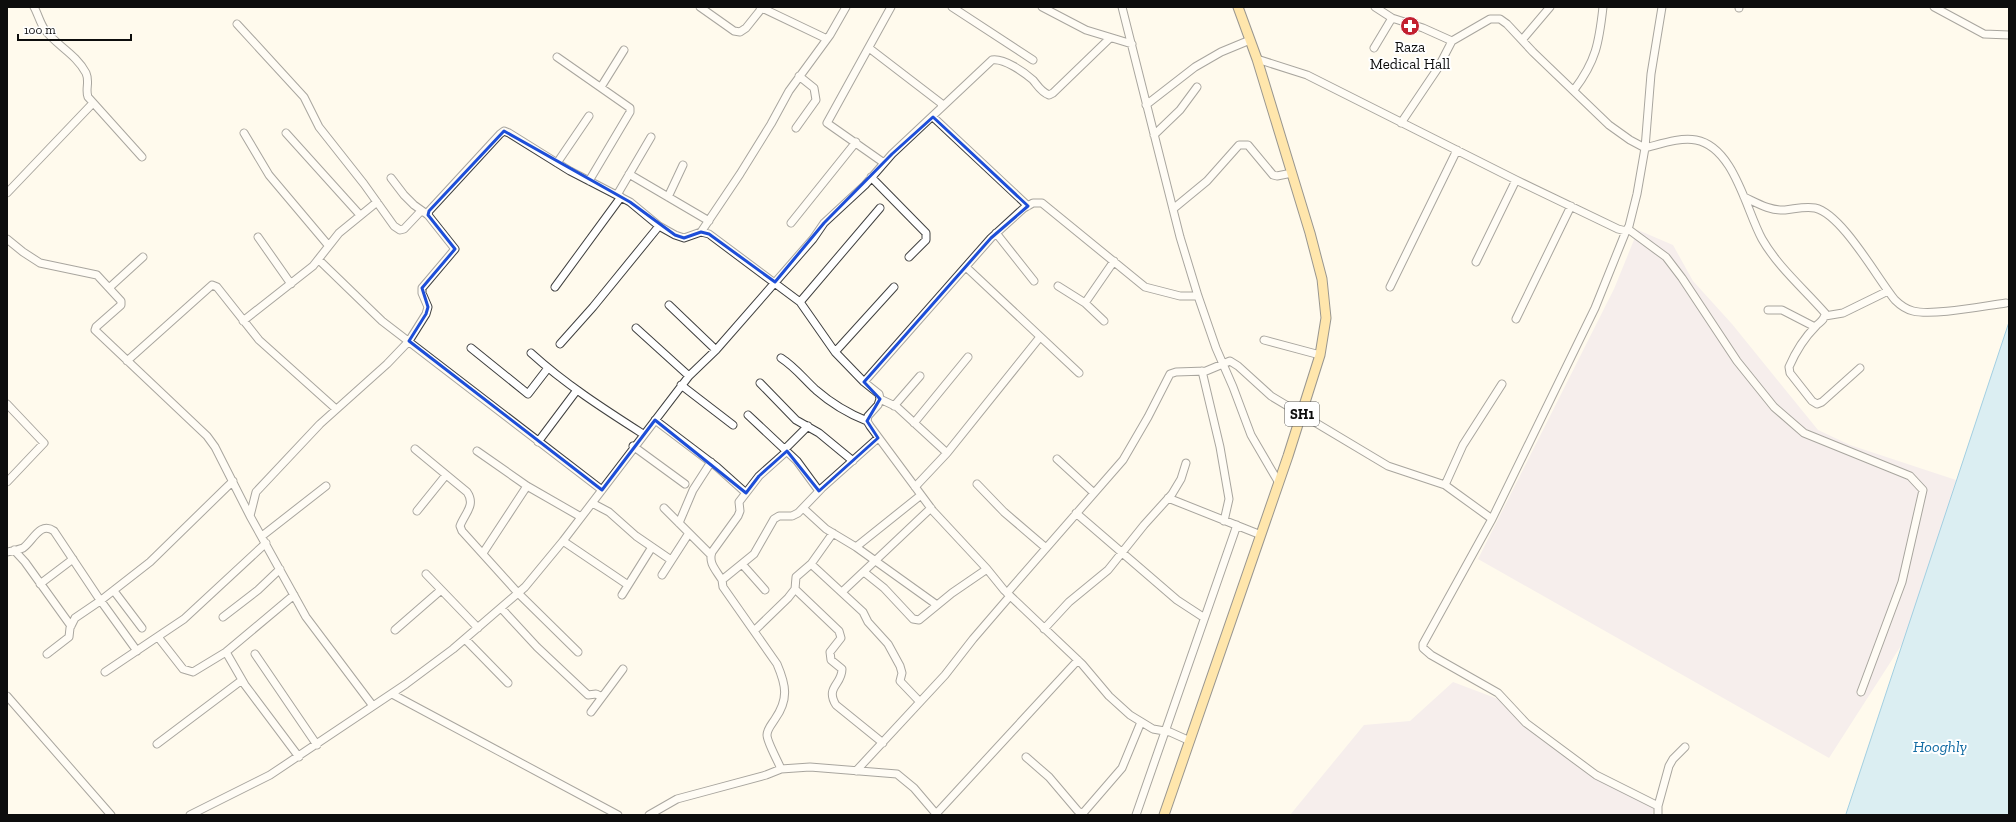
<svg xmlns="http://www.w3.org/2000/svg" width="2016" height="822" viewBox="0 0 2016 822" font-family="'Zilla Slab',serif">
<rect width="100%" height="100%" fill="#fffaed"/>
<path fill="#eae1ec" d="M1638 230 1673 245 1693 281 1732 324 1818 430 1850 445 1962 482 1922 613 1829 758 1478 559 1614 289Z
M1453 682 1506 702 1573 761 1654 808 1652 815H1290L1364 725 1410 721Z"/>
<path fill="#afe1f9" stroke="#339bd3" d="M2009 322V815H1845L1846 814Z"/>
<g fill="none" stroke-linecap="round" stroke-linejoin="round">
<g stroke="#404040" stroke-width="9">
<path id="minor" d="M34 7C38 14 40 23 45 30 56 45 76 54 86 73 90 82 85 89 88 97L142 157
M700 7 734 31 740 32 746 28 762 8
M760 7 827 39
M952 7 1033 60
M1042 7 1086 30 1132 44
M1122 7 1180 237 1198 296 1216 348 1233 387 1251 435 1279 483
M1375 7 1392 18 1423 28 1452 41 1490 19H1500L1507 24 1533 52 1609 125 1630 140 1645 148C1661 144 1680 137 1696 140 1734 147 1746 210 1762 239 1778 267 1804 289 1825 313 1825 320 1820 322 1816 326 1805 337 1795 353 1789 367L1790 373 1812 401 1817 404 1822 402 1860 368
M1934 7 1984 34 2009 35
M1739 8V7
M237 24 304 97 319 127 364 184 394 226 400 230 404 229 421 211
M1522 40 1550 7
M1374 48 1392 18
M557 57 630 108V112L589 181
M1257 59 1307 75 1516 180 1618 229 1626 231 1629 226 1637 194 1645 148 1651 74 1662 7
M601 87 624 50
M1574 90C1596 61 1599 43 1603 7
M1146 105 1195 67 1221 52 1250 40
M941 108 992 60C1004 58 1024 72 1033 80 1038 86 1041 92 1049 95L1053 93 1110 38
M933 117 1028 206
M1401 123 1438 68 1452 41
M796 128 816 100 814 88 799 76
M244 133 269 175 328 245
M286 133 360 215
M1154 135 1180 110 1197 87
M557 163 589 116
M884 163 827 123 891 7
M629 174 709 221
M871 177 926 233V240L909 257
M7 193 93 103
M617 195 651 137
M668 197 683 165
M1744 197C1757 203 1770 211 1785 210 1795 209 1805 206 1815 208 1842 214 1877 278 1895 300 1900 305 1905 309 1913 311 1933 316 1983 306 2006 303
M1173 209 1207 181 1239 145H1248L1273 175 1277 176 1292 173
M428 215 429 211 500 134 504 131 509 133 570 171 630 202 659 226 675 235 684 238 701 232 709 234 800 302 835 352 864 382 879 394 880 399 878 405 868 416 867 421 870 426 933 511 987 569 1004 590 1082 664 1109 696 1130 715 1153 729 1170 732 1190 741
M791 223 856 142
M1628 229 1666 257 1682 278 1737 361 1774 407 1804 433 1910 476 1923 490 1902 582 1861 692
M1626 231 1595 308 1492 519 1423 644V648L1431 655 1498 693 1526 723 1596 775 1658 806V815
M701 232 740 174 771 124 789 91 830 35 846 7
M996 233 1034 281
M258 237 291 284
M7 239 23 252 40 263 97 275 121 301V305L96 327 95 330 207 436 215 447 250 516
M319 260 382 321 602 490
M1476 262 1516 180
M966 267 1079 373
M1058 286 1085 303 1104 321
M555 287 621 197
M1390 287 1457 150
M109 288 143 257
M800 302 880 208
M1085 303 1114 261
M669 305 716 350
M1768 310H1782L1815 327
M1825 316 1843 313 1888 291
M1516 319 1571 206
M243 321 313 266 339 233 377 202
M636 328 689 376
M1264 340 1320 355
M560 344 593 307 659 226
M471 348 528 394 548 368
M835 352 894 287
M531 353C565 384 604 409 643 434
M781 358C795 367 804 379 816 390 832 404 847 413 867 421
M127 361 212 285 217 287 259 340 336 409
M1202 371 1220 447 1229 499 1224 521
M864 382 991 238 1024 208 1033 203H1042L1145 287 1180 296H1198
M760 383 796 420 819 433 853 461
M681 385 733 425
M880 399 897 407 947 453
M7 404 44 443 7 482
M894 406 920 376
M748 415 797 461 819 491
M655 420 717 467 746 493
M914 423 968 357
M538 442 577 390
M633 446 685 484
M415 449 467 492C476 505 465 513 460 526L462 531 518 593 578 652
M785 449 808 426
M477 451 527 486 581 517
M1057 459 1094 493
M977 484 1004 512 1046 548
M1445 485 1463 445 1502 384
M915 487 947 453 1040 337
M921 495 856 547 937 605
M1168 498 1261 535
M592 503 609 512 636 536 671 560
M664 508 711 555
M803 508 826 529 856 547
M417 511 446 475
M1076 513 1177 600 1203 617
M679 523 693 490 711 462
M262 536 326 486
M563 541 628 585
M14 550 25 562 71 626
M7 552C12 551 18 550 23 548 33 541 40 521 54 531L98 597 137 651
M483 553 527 486
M742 564 765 590
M811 564 833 533
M864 572 884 588 913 619 919 620 952 593 987 569
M426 574 478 628
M662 575 689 533
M722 580C716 570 708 563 712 552L738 516 740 511 739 502 759 476 787 451
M40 584 73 559
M795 589 839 631 841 638 830 652 831 660 842 669C842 685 825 687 836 705L883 743
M114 591 142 628
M842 592 931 508
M1007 593 1123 460 1148 417 1170 374 1176 372 1206 371 1230 361 1238 366 1271 396 1388 466 1445 485 1492 519
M622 595 652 547
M501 608 537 647 588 695 596 694 602 697
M223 617 258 590 280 569
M1044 629 1069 602 1108 570 1144 525 1172 494 1181 479 1186 463
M395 630 441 590
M754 631 788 598 795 589 796 577 811 564 863 612 868 622 888 644 900 666 902 673 900 681 920 702
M158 637 183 669 193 672 226 652 294 595
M465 639 508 683
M226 652 245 685 299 757
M47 654 69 637 70 628 75 618 100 601 150 562 233 481
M255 654 317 745
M105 672 184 619 266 543
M392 694 618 815
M7 696 111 815
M373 706 306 617 250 516 256 492 320 424 387 364 409 341 426 314 428 307 422 293V288L455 249 428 215 414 205 404 195 391 178
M591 712 623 669
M157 744 242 680
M1026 757 1049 777 1077 810 1080 813 1084 812 1122 768 1141 722
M781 769C778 761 767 742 767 735 767 729 772 724 775 719 789 699 786 685 777 664L723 587 722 580 754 554 774 519 779 516H792L798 513 822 488 878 438
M856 771 945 675 973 639 1010 596
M1658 806 1669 766 1673 759 1685 747
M936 814 1078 660
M190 815 270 775 406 684 453 649 525 587 563 541 689 376 716 350 813 239 824 223 865 185 892 154 941 108 942 104 869 48
M649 815 677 799 766 775 781 769 810 767 897 774 914 788 937 815
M1136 815 1237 525"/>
</g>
<g stroke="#1e1e1e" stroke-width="11">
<path id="major" d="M1164 815 1288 456 1320 355 1326 318 1322 279 1310 233 1257 59 1238 7"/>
</g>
<use href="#minor" stroke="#fff" stroke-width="7"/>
<use href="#major" stroke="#fecf5e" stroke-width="9"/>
</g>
<path d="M0 0H2016V822H0ZM933 117 1028 206 991 238 864 382 880 399 867 421 878 438 819 491 787 451 759 476 746 493 655 420 602 490 409 341 426 314 428 307 422 288 455 249 428 215 429 211 504 131 630 202 675 235 684 238 701 232 709 234 775 282 824 223 892 154Z" fill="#fffaed" fill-opacity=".55" fill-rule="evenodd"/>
<path fill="none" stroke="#1d4ed8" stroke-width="3" stroke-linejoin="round" d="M933 117 1028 206 991 238 864 382 880 399 867 421 878 438 819 491 787 451 759 476 746 493 655 420 602 490 409 341 426 314 428 307 422 288 455 249 428 215 429 211 504 131 630 202 675 235 684 238 701 232 709 234 775 282 824 223 892 154Z"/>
<defs>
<g id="pharmacy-disc" transform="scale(1)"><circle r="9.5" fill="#c21f2f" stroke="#fff"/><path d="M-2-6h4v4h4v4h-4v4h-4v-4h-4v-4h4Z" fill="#fff"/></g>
</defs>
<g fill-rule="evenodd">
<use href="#pharmacy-disc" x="1410" y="26"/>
</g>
<g text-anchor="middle" stroke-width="4" stroke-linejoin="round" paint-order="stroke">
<rect fill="#fff" stroke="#565656" stroke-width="1" x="1285" y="402" width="34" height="24" rx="3"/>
<g font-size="14" font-weight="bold" fill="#0d0d0d">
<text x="1302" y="419">SH1</text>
</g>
<g font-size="15" fill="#0d0d0d" stroke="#fff">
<text x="1410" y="52">Raza<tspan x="1410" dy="17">Medical Hall</tspan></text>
</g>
<g font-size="16" font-style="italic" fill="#116ba3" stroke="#fff">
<text x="1940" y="752">Hooghly</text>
</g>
</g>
<rect width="2016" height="822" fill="none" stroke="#0d0d0d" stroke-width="16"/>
<path d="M18 34v6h113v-6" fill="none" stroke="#0d0d0d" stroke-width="2"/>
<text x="24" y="34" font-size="12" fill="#0d0d0d" stroke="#ffffff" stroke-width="3" paint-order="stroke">100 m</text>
</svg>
